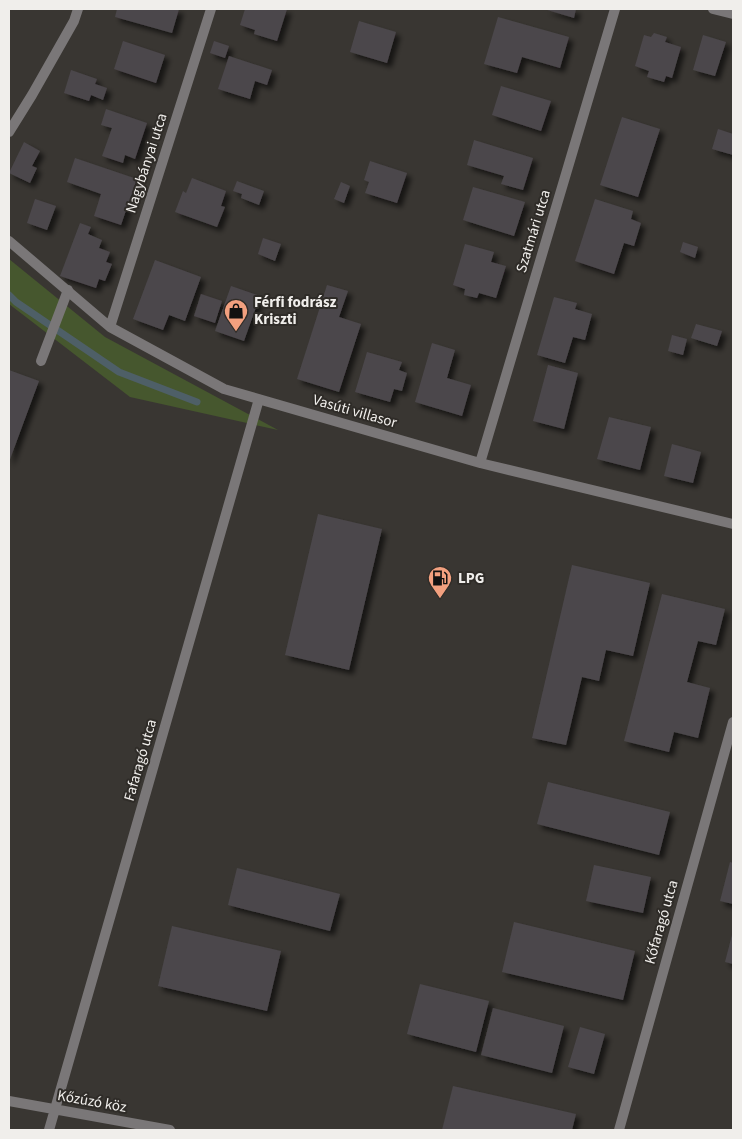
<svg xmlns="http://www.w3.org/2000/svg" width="742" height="1139" viewBox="0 0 742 1139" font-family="'Source Sans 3',sans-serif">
<defs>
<filter id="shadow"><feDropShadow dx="4.5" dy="4.5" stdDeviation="2.5" flood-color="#0009"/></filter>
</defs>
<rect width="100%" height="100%" fill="#393632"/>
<path fill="#46572e" d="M9 259 105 337 278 430 130 397 9 304Z"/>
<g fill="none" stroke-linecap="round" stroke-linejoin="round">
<path stroke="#4e5f67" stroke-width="7" d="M9 295 16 302 119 372 197 402"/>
</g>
<path fill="#4b474b" filter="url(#shadow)" d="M117 9H179L172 33 115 17Z
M245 9H287L277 41 254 34 255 30 240 25Z
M544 9H576L574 18Z
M498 17 569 37 560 68 522 57 517 73 484 64Z
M359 21 396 32 387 63 350 52Z
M654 33 667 37 665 42 681 47 672 78 666 76 664 82 647 77 649 71 635 66 644 35 651 37Z
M703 35 726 42 715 76 693 70Z
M123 41 165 55 156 83 114 69Z
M214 41 229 46 225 58 210 53Z
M229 56 272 70 267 85 255 81 250 99 218 89Z
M71 70 97 79 95 84 107 88 103 100 91 95 89 101 64 93Z
M501 86 551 101 541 131 492 115Z
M106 109 147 123 135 159 125 155 123 163 102 156 112 128 101 125Z
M622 117 660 129 638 197 600 185Z
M718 129 733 134V155L712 149Z
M474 140 533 158 523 190 501 184 504 176 467 165Z
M24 142 40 151 32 166 37 168 30 183 9 173Z
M75 158 137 179 121 225 94 216 101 194 67 182Z
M370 161 407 173 397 203 365 193 369 182 364 180Z
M192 178 226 191 221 206 225 207 217 227 175 212 183 191 186 193Z
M237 181 264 191 259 205 241 198 242 194 233 191Z
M341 182 350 186 344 203 334 199Z
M473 187 525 202 514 236 463 220Z
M35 199 56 206 47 230 27 223Z
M595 199 633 211 631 219 641 223 634 246 624 243 614 274 575 261Z
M80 223 91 227 88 234 102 240 99 248 110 252 106 262 112 264 105 281 99 279 96 288 60 276Z
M263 238 281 244 275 261 258 254Z
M683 242 698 247 695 258 680 252Z
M465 244 494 252 491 262 506 266 496 298 479 293 477 298 464 295 465 289 453 285Z
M155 260 201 277 185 321 169 315 163 330 133 319Z
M327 285 348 291 339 317 361 324 339 392 297 379Z
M231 286 260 296 244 341 215 331Z
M201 294 222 301 215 323 194 316Z
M554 297 577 303 575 309 592 314 585 340 573 337 565 363 537 355Z
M696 324 722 331 717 346 691 338Z
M672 335 687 339 683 355 668 351Z
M432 343 455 350 447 378 471 385 462 416 415 402Z
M367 352 402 362 399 370 407 373 402 391 394 389 390 402 355 392Z
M548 365 578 373 564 429 533 421Z
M9 370 39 381 9 462Z
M609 417 651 427 640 470 597 459Z
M672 444 701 452 693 483 664 476Z
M318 514 382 529 349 670 285 655Z
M572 565 650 583 633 656 606 650 599 681 582 677 566 745 532 738Z
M662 594 725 609 716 645 698 641 687 682 710 688 698 738 674 732 669 752 624 741Z
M548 782 670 812 659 855 537 824Z
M730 862 733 863V904L720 901Z
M594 865 651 877 643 913 586 901Z
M237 868 340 894 330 931 228 905Z
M514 922 635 951 623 1000 502 972Z
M172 926 281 951 267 1011 158 986Z
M733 931V964L725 962Z
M420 984 489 1001 476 1052 407 1034Z
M493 1008 564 1026 552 1073 481 1055Z
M580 1027 605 1034 594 1074 568 1067Z
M453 1086 576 1114 572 1130H442Z"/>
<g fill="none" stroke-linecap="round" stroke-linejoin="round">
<path stroke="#7a7778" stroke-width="10" d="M41 361 68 290"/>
<path stroke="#7a7778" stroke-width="10" d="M713 9 733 14
M9 132 32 95 74 21 78 9
M9 241 110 327 224 389 480 463 733 524
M110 327 211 9
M480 463 615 9
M9 1101 170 1130
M49 1130 259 399
M619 1130 733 722"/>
</g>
<defs>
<g id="shop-pin" transform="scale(1.25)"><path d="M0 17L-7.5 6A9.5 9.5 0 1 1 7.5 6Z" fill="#f2a07f" stroke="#2f2c28"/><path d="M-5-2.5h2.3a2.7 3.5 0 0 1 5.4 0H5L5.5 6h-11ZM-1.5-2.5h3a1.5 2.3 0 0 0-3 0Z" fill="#111"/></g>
<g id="fuel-pin" transform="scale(1.25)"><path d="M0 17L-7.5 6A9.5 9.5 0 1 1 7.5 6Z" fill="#f2a07f" stroke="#2f2c28"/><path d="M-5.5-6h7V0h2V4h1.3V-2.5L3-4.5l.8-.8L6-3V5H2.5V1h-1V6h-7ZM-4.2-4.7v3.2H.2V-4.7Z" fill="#111"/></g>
</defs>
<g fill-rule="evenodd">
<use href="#shop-pin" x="236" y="311"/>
<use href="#fuel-pin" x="440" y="578"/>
</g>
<g text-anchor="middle" stroke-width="4" stroke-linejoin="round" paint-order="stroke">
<g font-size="15" fill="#f0eeeb" stroke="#2f2c28">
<text transform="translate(146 163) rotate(-72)" y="5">Nagybányai utca</text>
<text transform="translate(533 231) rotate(-73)" y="5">Szatmári utca</text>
<text transform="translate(355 411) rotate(16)" y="5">Vasúti villasor</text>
<text transform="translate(140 760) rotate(-74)" y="5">Fafaragó utca</text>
<text transform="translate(661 922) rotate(-74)" y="5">Kőfaragó utca</text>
<text transform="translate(92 1101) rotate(10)" y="5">Kőzúzó köz</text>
</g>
<g font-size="15" font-weight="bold" fill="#f0eeeb" stroke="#2f2c28" text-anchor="start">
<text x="254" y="307">Férfi fodrász<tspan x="254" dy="17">Kriszti</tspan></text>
<text x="458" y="583">LPG</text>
</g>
</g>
<rect width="742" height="1139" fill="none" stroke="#f0eeeb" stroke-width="20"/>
</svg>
